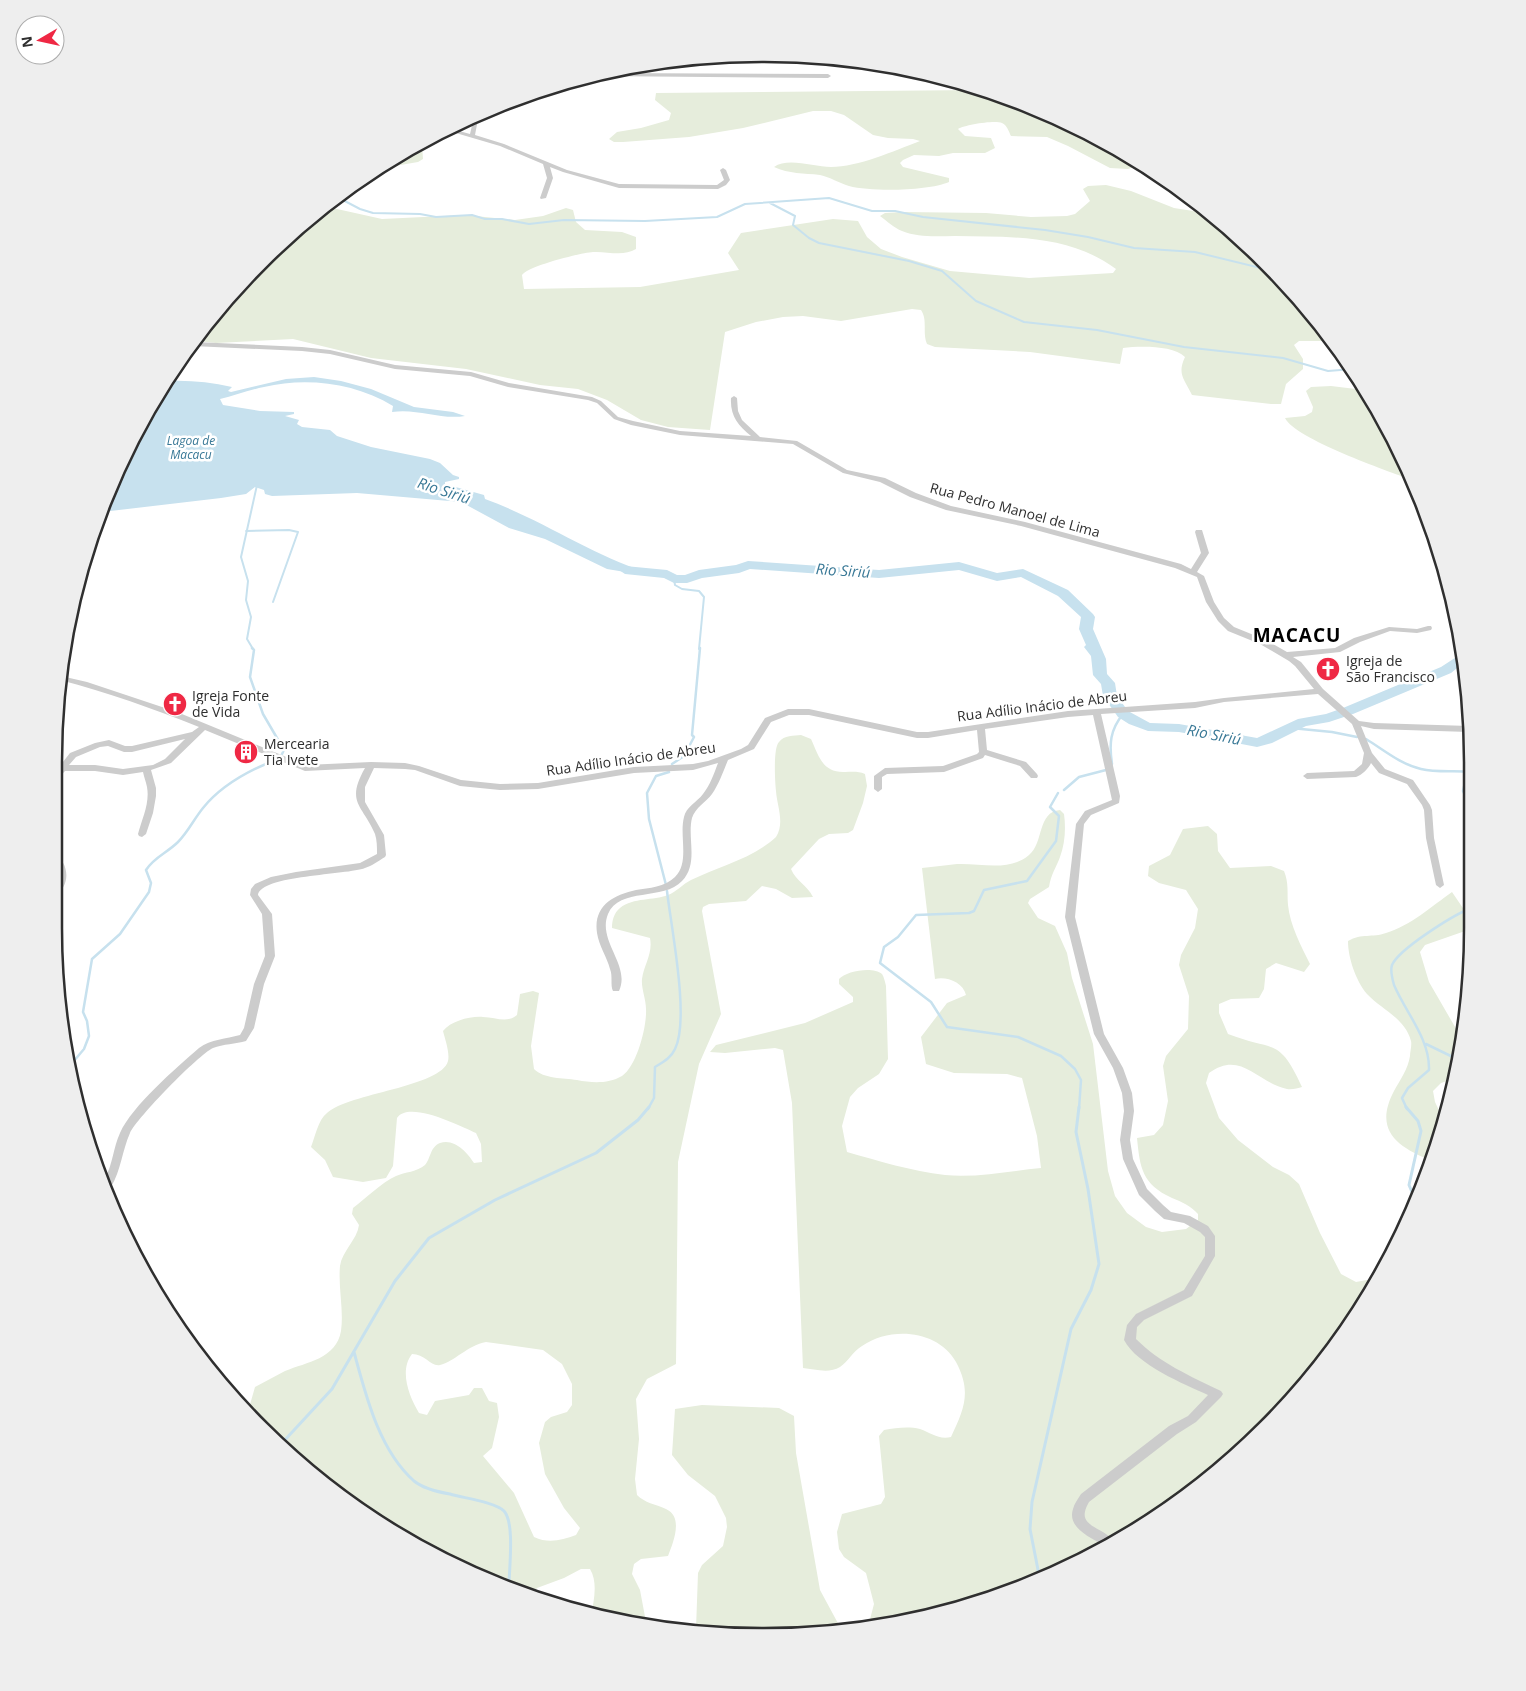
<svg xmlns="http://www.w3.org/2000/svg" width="1526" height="1691" viewBox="0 0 1526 1691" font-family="'Open Sans',sans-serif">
<rect width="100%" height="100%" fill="#fff"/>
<path fill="#e6eddc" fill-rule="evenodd" d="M977 90 1034 108 1141 165 1128 169 1110 168 1068 146 1047 137 1011 136C1009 132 1007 125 1002 123 994 120 965 125 958 129L965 136 991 138 995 148 985 153H953L939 156 914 155 903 160 900 163 903 167 949 178V182C928 191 872 192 849 186 839 183 830 177 820 175 804 173 789 174 774 167 788 157 814 167 831 167 858 167 894 151 920 141L913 139 888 138 873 135 844 115 831 111H813L743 128 689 137 623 142H614L609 139 617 132 641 128 669 120 671 113 655 100 656 93Z
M422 145 423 159 418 162 377 169Z
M1106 185 1131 191 1174 208 1206 213 1264 261 1329 341H1299L1294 345 1303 359V369L1286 384 1281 404H1271L1192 395C1184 379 1177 374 1185 357 1173 345 1139 346 1123 348L1120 364 1030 352 935 347 927 344C922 333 928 320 921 310L912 309 841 321 803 316 783 317 756 322 725 332 710 430 668 427 641 420 607 400 578 389 540 385 466 369 371 358 293 339 216 343 197 341 261 262 328 207 382 219 465 215 515 220 543 216 566 208 573 210 576 222 585 230 622 232 636 237V249C623 257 607 251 593 252 580 253 528 266 522 275L524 289 640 287 739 270 728 253 741 233 833 219 858 221 867 237 881 249 902 257 950 271 1029 278 1113 273 1116 269C1069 234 1010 237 955 236 938 236 919 238 902 231 894 228 887 221 880 216L885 213 903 212 986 213 1031 217 1067 216 1075 214 1090 201 1083 189 1088 186Z
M1331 386 1364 390 1412 480C1388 471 1295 439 1285 418L1305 416 1312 412 1313 407 1306 391 1311 387Z
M801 735 811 739C819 757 823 773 845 772 852 772 858 771 865 774L867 786 863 803 853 830 848 833 829 834 819 839 791 869C796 881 807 885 813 897L792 898 776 889 762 886 746 901 709 904 703 907 702 911 721 1014 699 1064 678 1162 676 1364 647 1379 636 1399 639 1439 635 1479 637 1495C645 1503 655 1504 666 1509 684 1517 673 1543 668 1556L641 1559 634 1564 632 1574 640 1590 646 1622 591 1615C594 1601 598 1582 590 1569H581L564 1578 537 1588 532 1595 450 1564 331 1491 249 1408 255 1387C265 1382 275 1376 285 1371 307 1362 336 1359 341 1331 344 1310 338 1288 340 1266 342 1251 357 1240 359 1225L352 1214 353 1208C365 1199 382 1182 396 1176 405 1172 417 1172 425 1165 431 1158 430 1147 440 1143 454 1138 467 1152 474 1163L482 1162 481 1144 476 1133C460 1126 409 1100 397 1118L393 1166 386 1178 363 1182 333 1177 325 1160 311 1147C315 1137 318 1120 327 1113 349 1093 441 1087 448 1061 450 1053 445 1039 443 1031 451 1021 470 1016 483 1017 496 1017 506 1024 517 1015L520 994 533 991 539 993 531 1046 534 1069C544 1079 563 1078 577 1080 592 1083 608 1084 622 1076 637 1066 647 1026 646 1009 646 999 641 988 642 979 644 964 653 954 650 938L612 928C612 920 614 913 620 908 634 897 653 901 668 895 676 892 683 884 691 880 719 866 752 859 776 837 785 823 777 806 776 791 775 782 773 748 779 742 784 735 794 736 801 735ZM486 1342 543 1350 562 1364 572 1384V1405L567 1412 551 1417 545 1422 539 1443 545 1474 564 1508 580 1528 576 1535C562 1540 549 1544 534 1537L514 1493 483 1456 492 1448 499 1417 497 1403 489 1401 482 1388H474L469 1395 435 1401 427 1415 419 1413C409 1396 399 1371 412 1354 425 1354 431 1367 440 1365 454 1362 468 1345 486 1342Z
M1060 810 1064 814C1066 828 1065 844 1060 857 1056 868 1051 874 1049 887L1030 899 1028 903 1038 918 1055 926 1067 953 1072 978 1093 1044 1108 1171 1115 1196 1127 1213 1146 1227 1162 1232 1186 1229 1198 1220V1214C1191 1206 1182 1202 1172 1198 1142 1184 1140 1168 1137 1138L1154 1135 1163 1125 1168 1101 1163 1066 1166 1056 1188 1029 1189 996 1179 965 1181 955 1195 928 1198 909 1186 890 1159 883 1148 876 1149 866 1170 855 1183 829 1208 826 1217 834 1218 851 1230 868 1271 866 1284 871C1289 883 1287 893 1288 905 1290 925 1301 946 1310 964L1304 972 1276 963 1266 969 1264 989 1259 998 1231 999 1219 1004V1013L1228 1034C1274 1052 1279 1036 1302 1087 1298 1088 1292 1090 1287 1089 1256 1082 1241 1050 1209 1073L1206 1083 1219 1118 1238 1140 1273 1167 1289 1175 1299 1184 1320 1233 1341 1274 1356 1282 1372 1279 1378 1280 1296 1396 1195 1491 1035 1583 902 1624 868 1627 874 1604 866 1573 844 1557 839 1549 837 1532 842 1514 881 1504 885 1497 879 1436 884 1430C896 1428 908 1426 920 1429 931 1433 939 1440 951 1437 964 1409 972 1392 956 1362 938 1330 891 1326 862 1346 853 1351 848 1362 840 1367 829 1374 814 1369 803 1368L792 1103 783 1050 775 1048 725 1053 710 1052 716 1045 805 1023 853 1002V997L839 984V979C846 971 873 966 882 974 884 977 885 982 886 986L888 1059 879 1074 858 1088 850 1097 842 1126 847 1152C879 1161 911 1171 945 1175 976 1178 1009 1171 1041 1168L1037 1136 1022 1078 1007 1074 954 1073 926 1064 921 1037 947 1003 966 995C963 982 946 976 935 979L922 868C934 867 946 865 957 864 981 863 1009 872 1029 855 1044 843 1037 812 1060 810Z
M1452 892 1469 917 1468 930 1425 945 1420 952 1429 982 1462 1039 1453 1079 1441 1083 1433 1091 1435 1102 1443 1119 1432 1161C1398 1147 1373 1131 1394 1091 1400 1080 1408 1069 1410 1056 1410 1052 1412 1045 1411 1041 1405 1018 1382 1010 1367 994 1356 981 1348 958 1348 941 1362 933 1372 938 1386 933 1410 926 1432 906 1452 892Z
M702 1405 779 1408 794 1416 796 1453 820 1590 840 1627 843 1629 763 1637 696 1629 698 1573 702 1565 723 1546 727 1527 726 1518 715 1496 688 1475 672 1455 675 1409Z"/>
<path fill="#c7e1ee" d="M314 377 341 381 371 389 414 407 453 412 465 416C440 420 417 408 392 412L393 406C355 383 307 377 264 387 249 390 234 396 220 399L223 405 260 411 294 412V414L285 416 299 420 297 424 302 427 330 430 337 436 371 447 430 459 440 463 453 475 459 477V479L445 482V484L484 495 485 499C541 519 590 554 646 572L631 573 607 569 545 539 509 528 461 502 357 493 272 496 265 494 264 490 255 487 246 494 221 498 102 512 108 491 167 381C189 380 210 382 232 387L228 391 231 392 286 379Z"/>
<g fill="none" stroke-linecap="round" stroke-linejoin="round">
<path stroke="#c7e1ee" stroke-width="2" d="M339 198 360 209 373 213 420 214 436 217 472 215 485 219H502L529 224 564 220 645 221 717 217 745 204 829 198 872 211H895L923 217 1045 230 1088 237 1134 248 1195 252 1273 271
M770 203 795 216 793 225 809 238 819 243 909 261 942 271 976 301 1024 322 1097 330 1184 347 1283 358 1328 371 1353 369
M246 531 289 530 298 532 273 602
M674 579 675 585 682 589 699 591 704 597 699 649
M253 649 247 639 251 617 246 600 248 581 241 557 257 485"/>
<path stroke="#c7e1ee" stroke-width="2.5" d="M252 648 254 650 250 677 263 714 284 750 281 756
M1291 728 1332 732 1357 737
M1366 739C1384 750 1400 764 1421 769 1438 773 1455 770 1472 772
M672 764 684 756 694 737 692 735 700 648
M1112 764C1109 744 1110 730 1123 714
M1064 790 1079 777 1106 770
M1058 793 1050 807 1059 816 1056 841 1027 881 984 890 974 911 969 913 916 915 898 937 884 947 880 963 931 1002 947 1027 1018 1037 1061 1056 1075 1069 1081 1080 1079 1109
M1471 808 1463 791 1465 782H1472
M666 885 649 819 647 793 656 776 669 772
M1426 1044 1457 1059
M68 1068 84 1049 89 1036 87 1021 83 1012 92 959 120 934 149 892 151 883 146 870C154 857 167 853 178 842 188 832 194 819 203 808 220 787 248 771 273 761
M648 1109 654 1098 655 1067C663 1062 671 1058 675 1049 690 1019 671 927 667 891
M1407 1109 1402 1098 1408 1088 1429 1070C1430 1039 1406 1013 1394 985 1392 978 1390 971 1392 965 1399 949 1452 916 1469 909"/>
<path stroke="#c7e1ee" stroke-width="3" d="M1406 1107 1418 1121 1421 1131 1409 1185 1415 1199
M354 1352C366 1396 379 1450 414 1481 424 1489 438 1492 450 1494 463 1498 495 1502 504 1511 515 1523 509 1569 509 1586
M283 1442 332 1389 395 1281 429 1238 495 1200 596 1153 638 1120 649 1107
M1040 1580 1030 1529 1032 1502 1071 1329 1091 1290 1099 1264 1088 1189 1076 1132 1079 1107"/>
<path fill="#c7e1ee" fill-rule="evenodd" d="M748 561 879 570 959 562 997 573 1023 569 1068 590 1093 614 1095 617 1093 629 1106 659 1107 674 1115 683 1117 696 1128 711 1150 723 1179 724 1257 738 1298 719 1326 714 1343 708 1441 667 1461 654 1462 664 1451 673 1353 714 1329 722 1306 726 1272 743 1257 747 1179 732 1148 731 1129 724 1118 717 1103 696 1101 684 1093 675 1091 656 1084 647 1086 645 1079 629 1081 617 1058 596 1021 577 997 581 959 570 879 578 750 569 739 573 702 578 687 583H674L664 578 625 574 619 570 625 566 667 570 677 575H685L699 570 736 565Z"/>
<path fill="#ccc" fill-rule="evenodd" d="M753 55 797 57 794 59 740 58 738 56Z
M605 73 828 74 831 76 828 78 596 76Z
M479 114 475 135 504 144 567 170 619 184 717 185 724 180 720 170 723 168 726 170 730 180 726 185 718 189 619 188 563 172 550 167 553 178 546 198 541 199 540 198 547 178 543 164 500 146 449 131 452 129 470 134 474 117Z
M195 342 302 347 330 350 395 365 471 372 509 383 592 397 601 401 618 417 633 421 680 431 751 436C738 425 730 416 731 398L734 396 737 398 738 411 742 420 760 437 797 441 847 470 885 478 916 493 951 506 1025 522 1181 564 1191 569 1201 553 1195 532 1196 530H1202L1209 553 1197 572 1204 576 1214 602 1224 618 1234 627 1266 640 1287 652 1335 648 1354 638 1389 627 1417 629 1428 626H1431L1432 628 1431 630 1417 633 1390 631 1360 642 1340 652 1293 657 1301 662 1323 689 1359 721 1374 723 1469 726V732L1374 729 1361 726 1372 753 1385 769 1413 780 1430 805 1432 810 1434 838 1444 885 1440 888 1436 885 1426 838 1424 810 1422 805 1407 784 1379 773 1371 763C1369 768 1362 775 1356 777L1307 779 1303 776 1307 773 1354 771 1362 764 1364 753 1352 724 1318 694 1224 702 1195 708 1101 714 1120 796 1119 803 1091 815 1084 824 1075 917 1104 1034 1123 1068 1132 1093 1134 1111 1130 1140 1133 1159 1147 1189 1163 1205 1171 1212 1190 1216 1208 1226 1215 1236V1256L1192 1296 1144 1320 1137 1327 1136 1339C1160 1363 1190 1376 1221 1391L1223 1394 1221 1397 1196 1422 1177 1434 1089 1502C1075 1526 1098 1525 1112 1539L1102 1544C1089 1537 1067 1527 1073 1509 1074 1504 1078 1499 1081 1494L1169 1426 1188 1416 1208 1395C1184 1384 1137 1365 1124 1340L1127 1325 1136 1314 1184 1290 1205 1256V1237L1200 1232 1184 1223 1164 1219 1155 1211 1139 1195 1123 1159 1120 1140 1124 1111 1122 1093 1113 1068 1094 1034 1065 917 1076 824 1085 811 1112 800 1093 715 1068 717 985 729 987 750 1026 762 1037 774 1038 776 1037 778H1031L1020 766 985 755 983 758 944 772 887 774 882 777V789L878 792 874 789V776L885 768 943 766 977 754 979 752 977 730 928 738H917L809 715H789L771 722 754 749 728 760C723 772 719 784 712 794 706 802 695 808 692 818 687 838 699 863 682 881 664 901 619 887 608 914 597 941 631 965 619 991H613C610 985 613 976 610 969 607 957 599 946 597 933 593 906 613 895 636 890 649 888 665 887 675 877 690 862 679 836 684 817 686 807 697 802 703 794 710 785 714 774 718 763L693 770 634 773 538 789 500 790 460 786 415 770 405 769 374 768 365 787V802L384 835 386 855 385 857C378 861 372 866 365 868 347 875 261 875 258 895L272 914 275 956 264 984 254 1028 246 1041C236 1044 223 1044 213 1048 198 1055 137 1118 130 1133 122 1151 121 1170 111 1187L108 1188 105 1178C113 1164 113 1148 120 1133 132 1106 176 1068 199 1048 211 1039 226 1039 240 1035L244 1028 254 984 265 956 262 914 250 895 251 889 255 884 271 877 296 872 360 863 377 854C377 847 377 840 375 834 363 805 345 803 365 768L305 771 205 730 171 763 151 770 156 788V796L153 813 146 834 142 837 139 836 138 834C142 819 150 803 147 787 146 782 144 777 143 772L123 775 95 771H65L58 779 55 780V772L70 753 95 743 109 740 125 746H132L192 732 199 727C154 709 107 692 60 680L61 676 87 682 177 712 306 765 371 762 405 763 419 766 461 780 500 784 538 783 634 767 693 764 708 761 741 749 748 745 765 718 788 709H809L917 732H928L1068 711 1195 702 1224 698 1314 689 1295 666 1289 661 1260 644 1228 631 1218 621 1206 602 1197 577 1175 568 1021 526 946 510 910 497 880 482 843 473 793 444 680 435 631 425 614 419 597 403 588 400 508 387 470 376 395 369 330 354 302 351 193 346ZM185 739 165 759 153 765 123 769 95 765H69L76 757 100 747 108 746 124 752H132Z
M54 854C70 862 71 888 54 895V886L58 875 54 863Z"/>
</g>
<defs>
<g id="church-disc" transform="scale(1.25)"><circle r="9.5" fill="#ef2844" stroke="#fff"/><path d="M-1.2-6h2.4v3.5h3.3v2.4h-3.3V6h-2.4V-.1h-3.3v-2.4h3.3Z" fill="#fff"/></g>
<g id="building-disc" transform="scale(1.25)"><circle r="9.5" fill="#ef2844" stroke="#fff"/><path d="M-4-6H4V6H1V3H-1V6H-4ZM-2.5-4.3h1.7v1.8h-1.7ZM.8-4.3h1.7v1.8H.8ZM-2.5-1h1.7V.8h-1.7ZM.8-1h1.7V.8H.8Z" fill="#fff"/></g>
</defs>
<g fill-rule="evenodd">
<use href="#church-disc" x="1328" y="669"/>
<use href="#church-disc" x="175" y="704"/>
<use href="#building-disc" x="246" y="752"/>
</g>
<g text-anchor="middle" stroke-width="5" stroke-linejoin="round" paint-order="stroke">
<g font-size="12" font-style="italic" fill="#387896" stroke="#fff">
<text x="191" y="445">Lagoa de<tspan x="191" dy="14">Macacu</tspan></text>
</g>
<g font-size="14" fill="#2f2f2f" stroke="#fff">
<text transform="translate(1015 510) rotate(15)" y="5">Rua Pedro Manoel de Lima</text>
<text transform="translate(1042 706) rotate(-7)" y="5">Rua Adílio Inácio de Abreu</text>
<text transform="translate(631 759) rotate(-8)" y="5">Rua Adílio Inácio de Abreu</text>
</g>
<g font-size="14" fill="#2f2f2f" stroke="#fff" text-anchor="start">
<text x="1346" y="666">Igreja de<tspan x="1346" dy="16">São Francisco</tspan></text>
<text x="192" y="701">Igreja Fonte<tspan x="192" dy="16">de Vida</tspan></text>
<text x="264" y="749">Mercearia<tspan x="264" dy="16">Tia Ivete</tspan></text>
</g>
<g font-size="15" font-style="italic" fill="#387896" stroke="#fff">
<text transform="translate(444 491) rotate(18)" y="5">Rio Siriú</text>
<text transform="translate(843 571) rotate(4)" y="5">Rio Siriú</text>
<text transform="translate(1214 735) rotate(11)" y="5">Rio Siriú</text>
</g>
<g font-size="19" font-weight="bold" letter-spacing="1" fill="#000" stroke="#fff">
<text x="1297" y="642">MACACU</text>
</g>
</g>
<path d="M0 0H1526V1691H0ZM762 62H764A700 700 0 0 1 1464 762V928A700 700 0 0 1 764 1628H762A700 700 0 0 1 62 928V762A700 700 0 0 1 762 62Z" fill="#eee" fill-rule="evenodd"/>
<path fill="none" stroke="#2f2f2f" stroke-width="2.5" d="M762 62H764A700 700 0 0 1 1464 762V928A700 700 0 0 1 764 1628H762A700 700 0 0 1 62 928V762A700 700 0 0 1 762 62Z"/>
<g transform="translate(40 40) rotate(261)"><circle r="24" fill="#ffffff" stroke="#acacac"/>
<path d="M0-4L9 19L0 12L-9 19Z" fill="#ef2844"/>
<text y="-8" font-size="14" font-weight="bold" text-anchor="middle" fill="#2f2f2f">N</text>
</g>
</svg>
